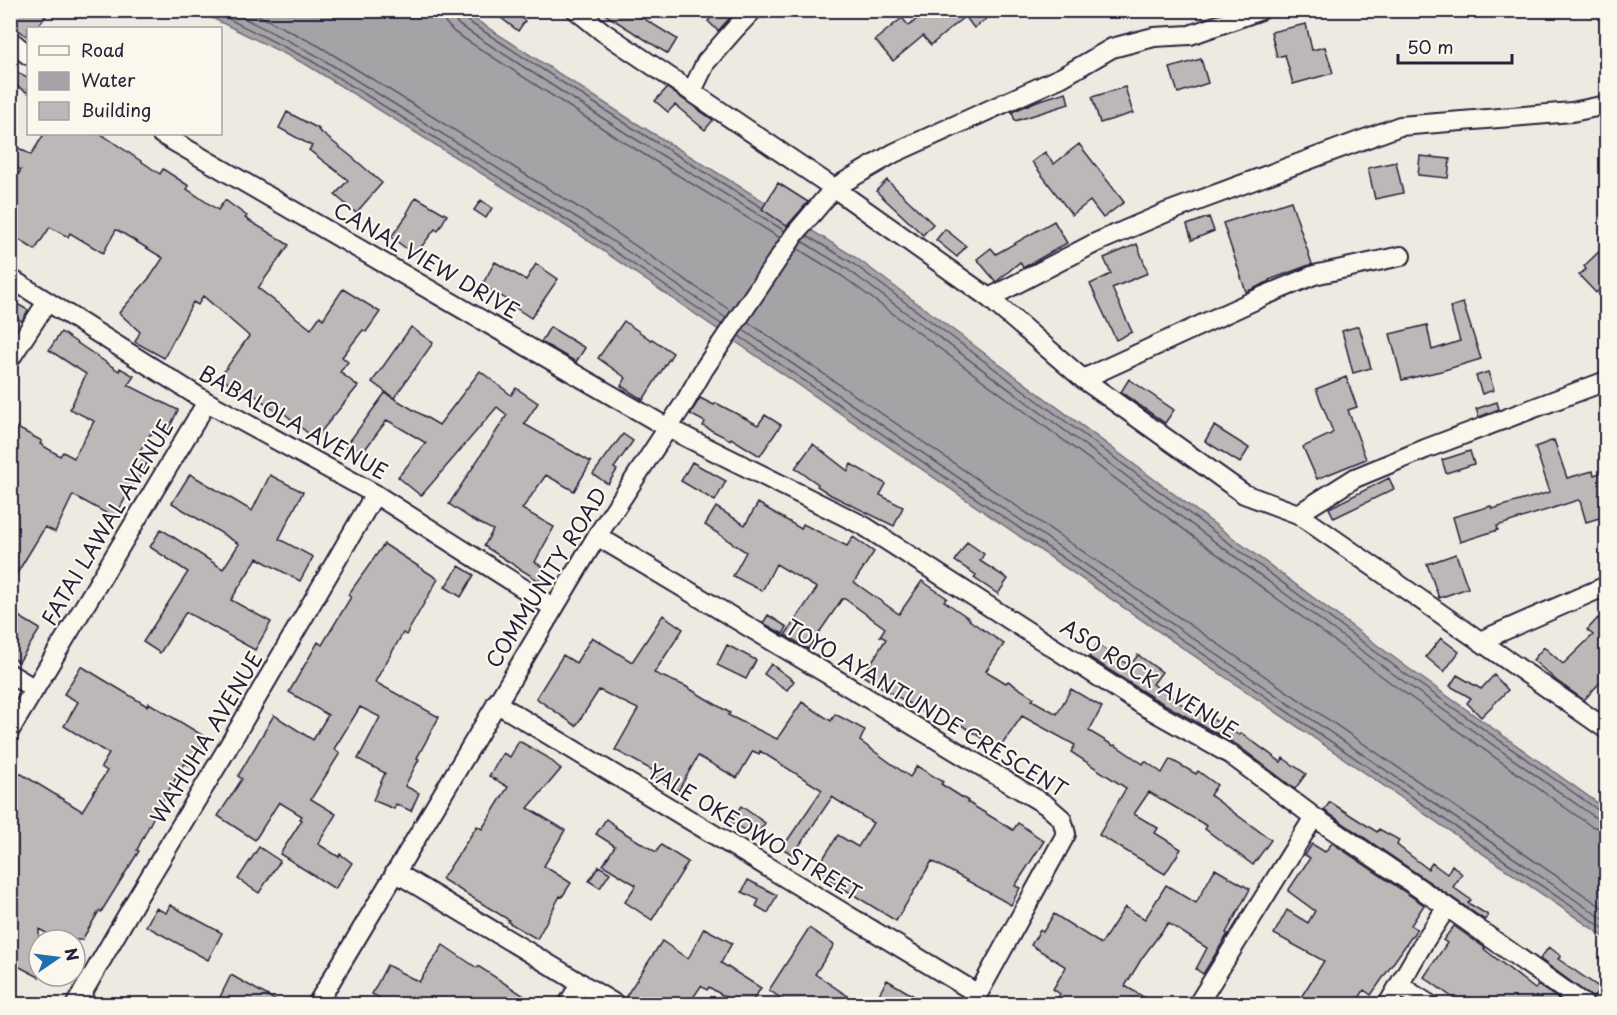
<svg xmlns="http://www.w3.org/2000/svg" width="1617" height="1015" viewBox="0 0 1617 1015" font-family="'Playpen Sans',sans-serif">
<rect width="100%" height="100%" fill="#eeeae2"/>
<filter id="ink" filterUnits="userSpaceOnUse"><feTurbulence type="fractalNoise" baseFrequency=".0167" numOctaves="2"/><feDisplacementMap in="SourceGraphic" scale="12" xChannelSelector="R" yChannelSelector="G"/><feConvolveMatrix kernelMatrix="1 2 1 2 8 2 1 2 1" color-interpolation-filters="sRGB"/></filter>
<g filter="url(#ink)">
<path fill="#a6a3a7" stroke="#716f7c" stroke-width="1.5" d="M198 11H462L631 120 855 257 1408 668 1606 809V938L577 233 307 65Z"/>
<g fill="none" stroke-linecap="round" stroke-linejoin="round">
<path stroke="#575666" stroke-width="1.5" d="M211 10 310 60 580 228 721 324
M228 10 314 54 584 222 726 318
M248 10 319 46 589 214 731 311
M443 10 445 22 454 32 619 139 780 238
M452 10 454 19 459 25 624 132 785 231
M460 10 463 18 628 125 761 207
M807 236 851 262 1404 673 1601 812 1606 814
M803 242 847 269 1400 679 1596 818 1606 821
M798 249 842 276 1395 686 1591 826 1606 830
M748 322 1606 910
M743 330 1606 921
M739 336 1606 930"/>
</g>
<path fill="#bcb8b8" stroke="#22223b" stroke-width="1.5" d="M10 10H50L37 28H28V37L10 24Z
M491 10H511L525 21 518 31Z
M598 10H630L677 39 668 54Z
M719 10H737L718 31 708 21Z
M927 10H998L974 28 965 16 931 45 923 36 893 61 875 40 902 18 909 26Z
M1306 24 1312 50 1325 47 1333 73 1293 84 1285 55 1277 57 1271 32Z
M1201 59 1208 83 1178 93 1170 68Z
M10 67 28 79V93L10 82Z
M1125 87 1133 113 1100 123 1092 97Z
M667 88 713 120 705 130 675 105 668 112 655 101Z
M1066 92 1069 104 1015 121 1012 112 1037 101Z
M287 112 319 129 318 130 352 157 382 183 356 213 335 195 348 180 309 150 312 146 279 128Z
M44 134H101L160 174 163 169 189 186 187 189 218 210 225 200 247 216 245 218 289 245 258 288 311 329 320 316 323 319 343 289 380 312 366 332 363 330 342 357 348 362 340 372 358 386 315 439 280 410 278 413 249 391 246 395 220 377 249 336 203 296 198 305 193 302 164 358 135 342 140 332 119 313 151 276 163 258 119 231 116 230 103 253 70 233 68 237 50 227 35 250 10 234V187L21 170 10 164V143L31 155Z
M1079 144 1124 202 1103 218 1090 201 1072 215 1032 162 1045 152 1054 164Z
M1420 156 1450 159 1448 178 1418 175Z
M1396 162 1403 193 1375 199 1368 168Z
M887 180 933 224 923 235 876 191Z
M778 183 808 202 787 226 762 209Z
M416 197 447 215 438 231 435 229 415 255 391 237 408 214 407 213Z
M481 200 492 208 486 218 474 210Z
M1291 201 1312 264 1269 280 1270 281 1246 292 1223 223Z
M1209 217 1214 231 1192 240 1187 225Z
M1054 221 1067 243 1023 268 1020 262 996 282 977 259 991 248 996 254Z
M945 229 966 246 957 257 936 240Z
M1137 244 1148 273 1112 288 1132 332 1116 340 1090 284 1111 274 1104 258Z
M1606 245V282L1596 293 1579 275 1586 269 1584 266Z
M495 262 526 280 536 264 558 279 531 318 510 304 511 302 482 285Z
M10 300 28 310 22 321 10 314Z
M1463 303 1481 359 1441 371 1402 380 1390 334 1427 325 1432 350 1460 341 1450 307Z
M624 321 651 340 652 339 673 353 643 400 621 386 626 378 598 358Z
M1359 326 1371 368 1353 373 1342 331Z
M411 327 433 343 394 398 372 382Z
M550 327 585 348 576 362 541 342Z
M61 332 119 371 120 368 134 376 128 385 178 410 164 439 151 433 139 453 149 459 138 480 135 479 115 518 73 495 55 532 45 527 10 585V424L42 441 40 444 60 456 63 452 74 458 94 421 70 409 86 374 49 350Z
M480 371 511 395 516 388 538 403 524 424 591 462 574 491 546 475 522 509 554 527 535 562 546 569 539 581 484 546 493 530 473 520 449 504 507 415 497 407 421 496 398 477 426 443 387 420 360 456 346 446 385 393 439 425Z
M1488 372 1494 390 1482 394 1476 376Z
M1346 377 1357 407 1348 410 1366 459 1317 479 1303 447 1331 434 1333 432 1316 389Z
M1129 379 1174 410 1165 423 1121 392Z
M700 398 714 405 716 403 758 425 765 415 781 425 760 456 731 438 730 440 703 426 705 422 690 414Z
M1497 402 1499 409 1479 417 1476 409Z
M1214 426 1249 448 1240 463 1205 441Z
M623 434 633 441 614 468 617 470 608 484 593 474Z
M1554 440 1567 478 1593 471 1594 475 1606 471V516L1586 522 1580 501 1578 500 1497 526 1498 530 1460 542 1453 517 1491 506 1492 509 1550 492 1535 447Z
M813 444 848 471 851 464 886 484 880 495 903 507 894 526 831 495 817 486 818 484 795 468Z
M1470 451 1474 464 1446 473 1442 460Z
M692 462 726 481 715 501 681 481Z
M190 474 252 511 270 475 303 492 279 539 313 557 300 581 257 558 231 600 271 622 255 650 186 612 160 653 143 642 188 572 150 547 161 529 223 569 239 544 172 503Z
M1389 478 1394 489 1334 518 1329 508Z
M758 503 801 529 803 524 847 546 853 537 874 552 854 582 899 614 922 581 947 598 944 601 970 619 969 620 1004 644 986 671 1006 683 1008 681 1034 698 1032 700 1057 714 1071 689 1102 707 1089 731 1114 746 1115 745 1143 764 1145 761 1162 773 1170 759 1196 774 1198 771 1217 785 1210 795 1271 840 1253 865 1205 829 1207 826 1149 792 1134 814 1158 828 1155 833 1181 849 1165 874 1099 835 1126 788 1071 752 1075 745 1022 716 999 749 933 707 928 715 863 676 886 639 880 636 885 628 845 599H842L808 649 787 636 785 635 817 588 776 564 762 591 733 576 746 552 705 525 716 507 745 525Z
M967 542 984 554 980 561 1008 579 998 594 974 578 976 575 955 561Z
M384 544 438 579 406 635 403 633 375 682 439 717 417 758 419 759 405 786 419 793 411 811 396 804 394 809 373 800 385 773 358 759 380 717 360 707 334 749 340 753 311 799 336 814 318 844 339 857 340 854 352 863 335 889 280 854 302 820 300 819 302 816 279 802 255 840 218 816 242 779 238 776 274 715 313 740 328 715 289 692 318 642 322 645 351 597 348 595Z
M1456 554 1468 588 1439 598 1427 564Z
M459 566 474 575 461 597 445 587Z
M10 611 40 629 19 662 10 657Z
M663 615 683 629 654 673 685 686 730 713 728 715 777 739 802 702 831 721 835 714 865 730 860 741 910 777 917 766 943 782 941 784 968 801 967 802 1013 830 1018 823 1044 841 1015 886 1020 888 1011 905 932 861 896 921 815 871 838 835 858 847 873 823 832 797 793 855 782 848 822 790 760 751 759 754 753 751 737 778 698 756 678 791 651 775 654 771 615 750 638 709 599 690 576 726 536 698 563 655 576 663 592 637 632 662Z
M768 615 787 627 783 634 763 623Z
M1598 618 1605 624 1606 623V676L1584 700 1557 681 1533 660 1544 647 1563 664 1593 635 1587 630Z
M1441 638 1459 652 1444 672 1426 657Z
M1097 644 1130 666 1138 655 1162 672 1153 684 1196 714 1198 710 1239 735 1241 733 1281 762 1283 758 1306 774 1295 789 1237 745 1150 696 1089 657Z
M727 645 756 660 746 679 717 665Z
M771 664 794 681 787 690 764 674Z
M81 666 147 706 149 703 207 738 190 766 185 763 157 810 137 850 139 851 101 912 99 911 82 940H59L39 929V977L10 962V788L20 773 82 811 107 771 101 767 109 754 64 726 78 702 64 694Z
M1457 675 1481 689 1494 675 1508 690 1481 717 1467 703 1471 698 1450 686Z
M519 741 547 757 561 769 528 808 565 830 544 866 571 883 562 897 560 896 537 939 508 922 509 920 442 879 477 826 482 829 508 787 489 776 503 753 510 757Z
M1330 802 1377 832 1379 829 1399 840 1397 845 1428 869 1432 863 1447 874 1452 865 1462 874 1453 887 1471 900 1468 903 1488 915 1485 920 1324 810Z
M741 806 765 823 755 838 731 821Z
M606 819 616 826 615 827 656 852 661 845 688 862 652 920 625 902 636 885 603 865 615 846 596 834Z
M1332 843 1424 905 1411 925 1417 929 1371 995 1364 990 1355 1005H1296L1324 961 1274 934 1287 910 1308 923 1315 911 1288 891 1310 858 1305 855 1312 844 1325 852Z
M259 847 280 861 259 893 238 879Z
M599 866 610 873 600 888 589 881Z
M1215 869 1250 889 1226 933 1228 934 1203 974 1196 969 1207 948 1168 923 1142 958 1125 986 1157 1005H1054L1060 994 1053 989 1066 967 1031 945 1040 930 1043 932 1054 914 1101 944 1125 907 1145 919 1166 885 1196 903Z
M748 880 777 895 768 913 756 906 759 900 742 892Z
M170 905 222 933 208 960 146 926 156 908 166 913Z
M1454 926 1485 948 1484 949 1535 989 1538 985 1561 1001 1558 1005H1463L1424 977 1447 943 1443 940Z
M704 928 732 943 721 963 761 988 750 1005H738L709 987 707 990 701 986 688 1005H638L626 996 662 941 688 959Z
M809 928 834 945 815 974 861 1005H791L769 990Z
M443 945 477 968 478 966 538 1005H392L372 994 387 965 419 982Z
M1549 947 1561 956 1558 959 1600 988 1593 998 1540 959Z
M231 975 284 1005H216Z
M887 980 929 1005H873Z"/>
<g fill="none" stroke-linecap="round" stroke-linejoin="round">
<g stroke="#22223b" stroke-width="22">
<path id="street" d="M576 10 603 32 834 188 989 298 1083 379 1244 494 1298 514 1606 729
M10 40 28 55
M692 91 706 62 734 30 753 10
M161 134 668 428 864 526 1144 706 1231 755 1314 817 1447 907 1584 1004
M10 278 207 402 375 494 554 608
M989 298 1095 243 1165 213 1400 126 1572 112 1606 105
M10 359 47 302
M1083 379 1266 295 1314 275 1401 256
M1298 514 1355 478 1425 449 1606 381
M597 536 1046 805 1062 819 1066 834 978 994
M1480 641 1606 586
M10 674 35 689
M496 703 978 994 973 1003
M10 730 207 402
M395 872 615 1004
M1400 986 1429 1004
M76 1004 136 900 224 754 375 494
M317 1004 597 536 685 402 704 369 795 234 834 188 894 153 1062 77 1112 48 1154 37 1190 35 1261 10
M568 1004 581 983
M1198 1004 1314 817
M1388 1004 1424 942 1447 907"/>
</g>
<use href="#street" stroke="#fbf7ec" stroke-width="18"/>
</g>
</g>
<g text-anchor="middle" stroke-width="4.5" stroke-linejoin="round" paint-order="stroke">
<g font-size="21" fill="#22223b" stroke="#fbf7ec">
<text transform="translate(426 261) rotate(30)" y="7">CANAL VIEW DRIVE</text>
<text transform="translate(293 423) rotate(29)" y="7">BABALOLA AVENUE</text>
<text transform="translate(108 523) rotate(-59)" y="7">FATAI LAWAL AVENUE</text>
<text transform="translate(547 578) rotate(-58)" y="7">COMMUNITY ROAD</text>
<text transform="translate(1149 679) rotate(32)" y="7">ASO ROCK AVENUE</text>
<text transform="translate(926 709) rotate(31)" y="7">TOYO AYANTUNDE CRESCENT</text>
<text transform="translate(207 738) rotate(-59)" y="7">WAHUHA AVENUE</text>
<text transform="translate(754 833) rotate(31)" y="7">YALE OKEOWO STREET</text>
</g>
</g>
<rect width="1617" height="1015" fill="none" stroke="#fbf7ec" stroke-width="36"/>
<rect x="18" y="18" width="1581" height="979" fill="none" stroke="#22223b" stroke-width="2" filter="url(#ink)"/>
<rect x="27" y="27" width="195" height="108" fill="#fbf7ec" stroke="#a4a2a5" stroke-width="1.5"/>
<rect x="39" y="46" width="30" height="9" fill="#fbf7ec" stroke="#a4a2a5" stroke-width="1.5"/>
<text x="81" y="57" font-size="18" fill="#22223b">Road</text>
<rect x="39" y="72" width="30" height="18" fill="#a6a3a7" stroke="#a4a2a5" stroke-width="1.5"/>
<text x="81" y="87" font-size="18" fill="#22223b">Water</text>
<rect x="39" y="102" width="30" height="18" fill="#bcb8b8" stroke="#a4a2a5" stroke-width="1.5"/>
<text x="81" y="117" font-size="18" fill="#22223b">Building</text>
<g transform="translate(57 958) rotate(76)"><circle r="28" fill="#fbf7ec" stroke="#a4a2a5" stroke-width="1.5"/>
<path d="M0-4.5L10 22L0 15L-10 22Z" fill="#1f6fb2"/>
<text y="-9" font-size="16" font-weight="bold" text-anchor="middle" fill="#22223b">N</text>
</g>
<path d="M1398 54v9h114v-9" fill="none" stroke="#22223b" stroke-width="3"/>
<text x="1407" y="54" font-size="18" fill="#22223b" stroke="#fbf7ec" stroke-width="4.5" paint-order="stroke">50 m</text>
</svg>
